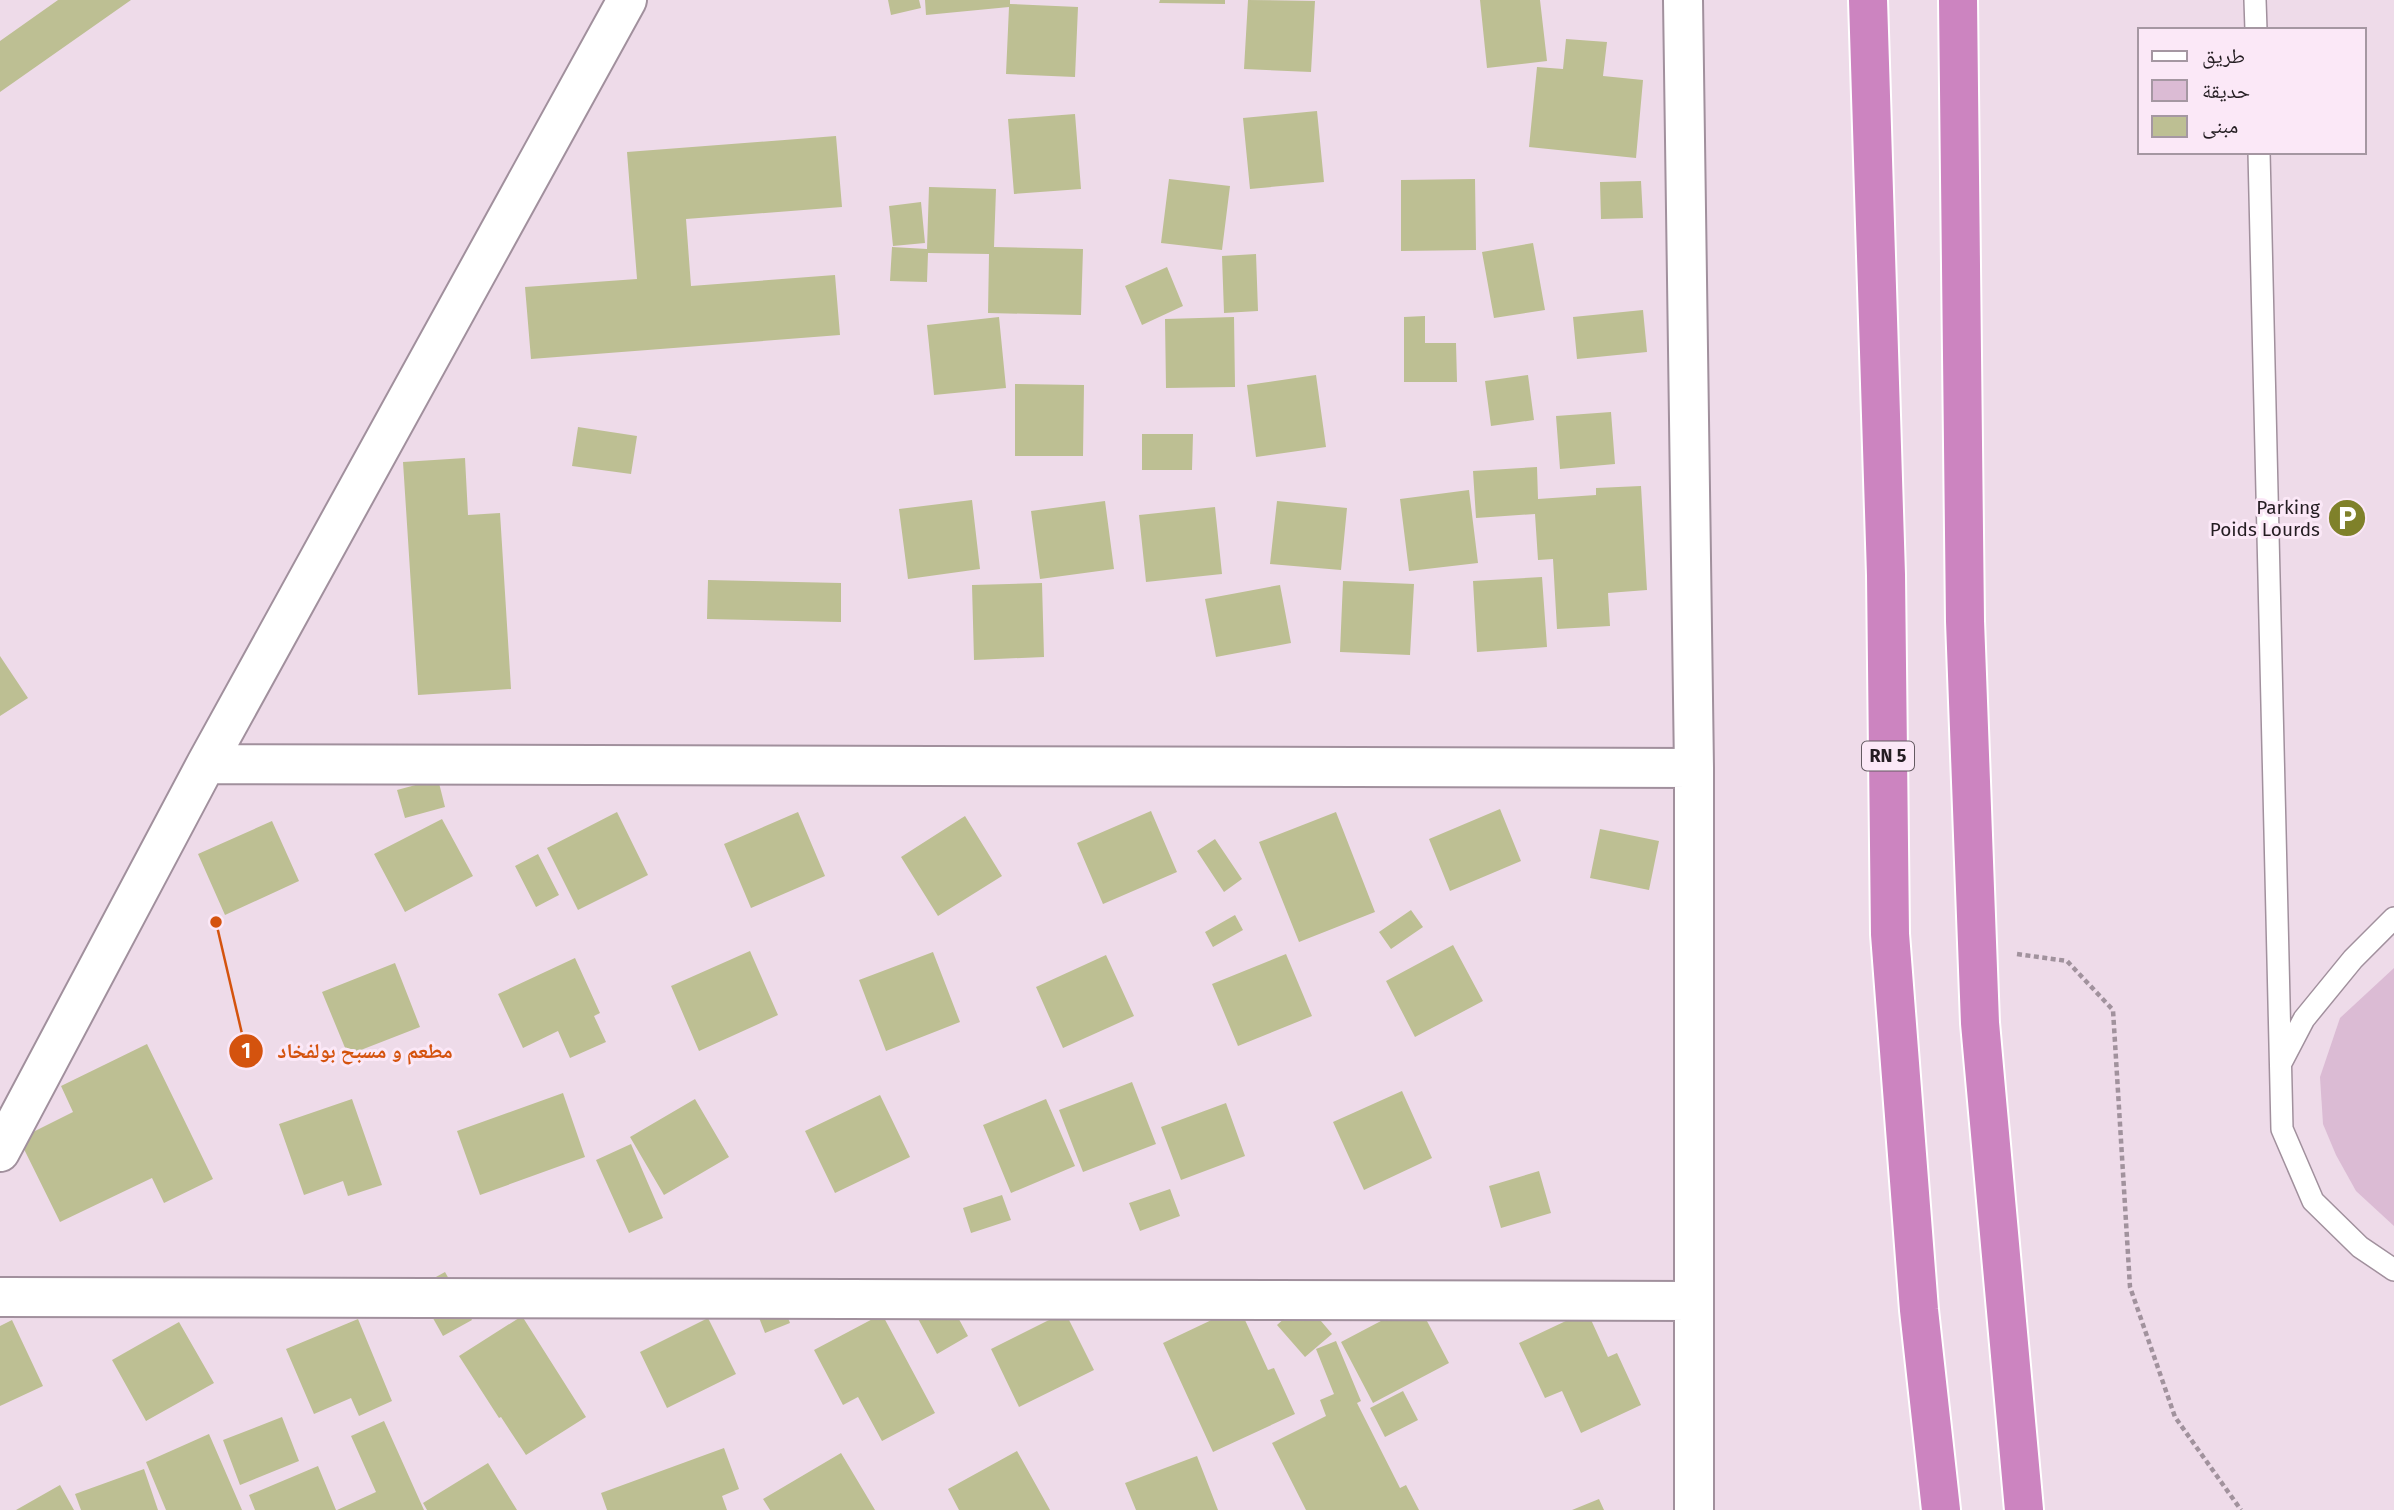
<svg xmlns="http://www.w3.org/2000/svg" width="2394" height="1510" viewBox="0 0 2394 1510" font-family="'Fira Sans','Noto Naskh Arabic',sans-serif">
<rect width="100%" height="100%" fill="#eedbe9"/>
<path fill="#dbbbd4" d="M2394 968V1226L2356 1191 2336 1155 2323 1124 2320 1077 2340 1018Z"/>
<path fill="#bdbf93" d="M58 0H131L0 92V41Z
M888 0H919L921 8 891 15Z
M925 0H1010V4L1078 7 1075 77 1006 74 1009 7 926 15Z
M1160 0H1225V4L1159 3Z
M1248 0 1315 1 1311 72 1244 69Z
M1480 0H1540L1547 61 1487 68Z
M1566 39 1607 42 1603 76 1643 80 1636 158 1529 147 1537 67 1563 69Z
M1317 111 1324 182 1250 189 1243 118Z
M1075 114 1081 189 1014 194 1008 119Z
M836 136 842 207 686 219 691 286 835 275 840 335 531 359 525 287 637 279 627 152Z
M1169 179 1230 186 1222 250 1161 243Z
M1475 179 1476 250 1401 251V180Z
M1641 181 1643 218 1601 219 1600 182Z
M929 187 996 189 994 247 1083 249 1081 315 988 313 989 254 928 253 927 282 890 281 892 247 927 249Z
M921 202 925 243 893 246 889 206Z
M1533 243 1545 310 1494 318 1482 252Z
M1256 254 1258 311 1224 313 1222 256Z
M1167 267 1183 306 1142 325 1125 286Z
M1643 310 1647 352 1577 359 1573 317Z
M1425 316V343H1456L1457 382H1404V317Z
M999 317 1006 388 934 395 927 325Z
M1234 317 1235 387 1166 388 1165 319Z
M1316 375 1326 447 1256 457 1247 385Z
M1528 375 1534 420 1491 426 1485 381Z
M1015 384 1084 385 1083 456H1015Z
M1611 412 1615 464 1560 469 1556 416Z
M578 427 637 436 631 474 572 466Z
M1142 434H1193L1192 470H1142Z
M465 458 468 515 500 513 511 689 418 695 403 462Z
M1537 467 1538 499 1596 495V488L1641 486 1647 590 1608 593 1610 626 1557 629 1553 559 1538 560 1535 514 1476 518 1473 471Z
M1469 490 1478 563 1409 571 1400 499Z
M972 500 980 569 908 579 899 509Z
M1105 501 1114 569 1040 579 1031 511Z
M1277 501 1347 508 1341 570 1270 564Z
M1215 507 1222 574 1146 582 1139 515Z
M1542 577 1547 647 1477 652 1473 581Z
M708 580 841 583V622L707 619Z
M1343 581 1414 584 1410 655 1340 652Z
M1042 583 1044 657 974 660 972 585Z
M1280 585 1291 643 1216 657 1205 599Z
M0 656 28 698 0 716Z
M438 779 445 807 405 818 397 790Z
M1500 809 1521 861 1450 891 1429 839Z
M1151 811 1177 872 1103 904 1077 843Z
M617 812 648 875 578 910 547 848Z
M798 812 825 876 751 908 724 844Z
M1336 812 1375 912 1299 942 1259 842Z
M965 816 1002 876 938 916 901 857Z
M442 819 473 876 405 912 374 854Z
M272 821 299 881 225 915 198 854Z
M1600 829 1659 841 1649 890 1590 878Z
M1215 839 1242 879 1224 892 1197 851Z
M538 854 559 895 536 907 515 866Z
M1411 910 1423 927 1391 949 1379 932Z
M1235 915 1243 930 1213 947 1205 932Z
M1453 945 1483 1001 1415 1037 1386 981Z
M750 951 778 1015 699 1051 671 986Z
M933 952 960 1022 886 1051 859 980Z
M1286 954 1312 1016 1238 1046 1212 984Z
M1106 955 1134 1016 1063 1048 1036 987Z
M575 958 600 1013 594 1016 606 1042 570 1058 558 1031 523 1048 498 994Z
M395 963 420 1027 348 1055 322 992Z
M147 1044 213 1179 164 1203 152 1178 60 1222 19 1139 73 1112 61 1086Z
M1132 1082 1156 1144 1083 1172 1059 1110Z
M1402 1091 1432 1158 1364 1190 1333 1122Z
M563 1093 585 1157 480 1195 457 1131Z
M880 1095 910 1157 835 1193 805 1131Z
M352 1099 382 1185 348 1196 343 1181 304 1195 279 1124Z
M695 1099 729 1157 664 1195 630 1137Z
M1046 1099 1075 1166 1011 1193 983 1125Z
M1226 1103 1245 1156 1181 1180 1161 1127Z
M631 1144 663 1218 629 1233 596 1160Z
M1539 1171 1551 1213 1501 1228 1489 1186Z
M1170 1189 1180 1216 1140 1231 1129 1203Z
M1002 1195 1011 1220 971 1233 963 1208Z
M445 1272 472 1320 443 1336 416 1288Z
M947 1297 968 1336 937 1354 916 1315Z
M781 1299 790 1323 765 1333 756 1310Z
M1304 1301 1332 1334 1305 1357 1277 1325Z
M1417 1302 1449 1363 1373 1403 1341 1342Z
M1239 1307 1268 1370 1274 1368 1295 1414 1213 1452 1163 1343Z
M1587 1311 1608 1357 1617 1353 1641 1405 1581 1433 1562 1391 1545 1398 1519 1343Z
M1065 1312 1094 1370 1019 1407 991 1349Z
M882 1314 935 1413 882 1441 858 1397 843 1405 814 1350Z
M522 1316 586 1417 526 1455 501 1417 499 1418 459 1356Z
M708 1318 736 1374 667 1408 640 1352Z
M358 1319 392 1401 359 1416 351 1398 314 1414 286 1349Z
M12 1320 43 1386 0 1406V1326Z
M179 1322 214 1383 146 1421 112 1360Z
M1336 1341 1361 1401 1357 1403 1400 1488 1406 1485 1419 1510H1306L1272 1443 1326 1416 1320 1400 1334 1394 1316 1349Z
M1403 1391 1418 1420 1385 1437 1370 1408Z
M282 1417 299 1461 240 1485 223 1440Z
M384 1421 424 1510H337L376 1492 351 1436Z
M209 1434 242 1510H166L146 1462Z
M724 1448 739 1489 722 1496 727 1510H607L601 1493Z
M1017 1451 1050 1510H959L948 1489Z
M841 1453 875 1510H770L763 1499Z
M1197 1456 1218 1510H1136L1125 1483Z
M488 1463 517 1510H427L423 1503Z
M318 1466 336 1510H255L249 1495Z
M144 1469 158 1510H81L75 1494Z
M60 1485 74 1510H16Z
M1599 1499 1604 1510H1572Z"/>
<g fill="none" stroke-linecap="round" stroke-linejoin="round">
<g stroke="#a1909d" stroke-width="24">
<path id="service" d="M2255 0 2256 30
M2259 152 2282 1129 2313 1201 2360 1247 2394 1270
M2281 1063 2304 1019 2353 959 2394 918"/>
</g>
<g stroke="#a1909d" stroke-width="42">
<path id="minor" d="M1683 0 1694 768V1510
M206 764 1694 768
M0 1152 206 764 627 0
M0 1297 1693 1301"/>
</g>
<g stroke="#fff" stroke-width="42">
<path id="trunk" d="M1868 0 1886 575 1890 934 1919 1310 1941 1510
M1958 0 1965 621 1980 1023 2024 1510"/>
</g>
<path stroke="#a1929d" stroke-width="4.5" stroke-dasharray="5 3.5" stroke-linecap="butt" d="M2017 954 2067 961 2113 1010 2130 1287 2175 1417 2241 1510"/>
<use href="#service" stroke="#fff" stroke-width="21"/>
<use href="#minor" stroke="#fff" stroke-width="38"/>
<use href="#trunk" stroke="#cc84c0" stroke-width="38"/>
</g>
<defs>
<g id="parking-disc" transform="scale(2.0125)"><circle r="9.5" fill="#7f812a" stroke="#fbe8f7"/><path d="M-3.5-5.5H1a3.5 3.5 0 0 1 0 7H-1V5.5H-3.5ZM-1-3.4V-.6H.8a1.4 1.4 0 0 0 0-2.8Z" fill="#fff"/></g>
</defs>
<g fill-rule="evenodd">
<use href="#parking-disc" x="2347" y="518"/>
</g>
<g text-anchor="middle" stroke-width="6" stroke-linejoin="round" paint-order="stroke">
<rect fill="#fbe8f7" stroke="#645a62" stroke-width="2" x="1862" y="741.5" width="52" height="29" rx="5"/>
<g font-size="18" font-weight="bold" fill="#241d22">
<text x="1888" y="762">RN 5</text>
</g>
<g font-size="19" fill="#241d22" stroke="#fbe8f7" text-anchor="end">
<text x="2320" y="514">Parking<tspan x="2320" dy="22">Poids Lourds</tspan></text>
</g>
</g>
<path fill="none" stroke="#d4530e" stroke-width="2.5" d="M216 922L246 1051"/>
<g fill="#d4530e" stroke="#fbe8f7" stroke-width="2.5">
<circle cx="216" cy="922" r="7"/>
<circle cx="246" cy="1051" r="18"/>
</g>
<g font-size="21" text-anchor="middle" font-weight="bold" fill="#fff">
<text x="246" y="1058">1</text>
</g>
<g font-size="21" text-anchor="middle" font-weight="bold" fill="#d4530e" stroke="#fbe8f7" stroke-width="6" stroke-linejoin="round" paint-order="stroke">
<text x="365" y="1058">مطعم و مسبح بولفخاد</text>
</g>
<rect x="2138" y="28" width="228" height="126" fill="#fbe8f7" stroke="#a597a2" stroke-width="2"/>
<rect x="2152" y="51" width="35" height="10" fill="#ffffff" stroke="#a597a2" stroke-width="2"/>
<text x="2202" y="63" font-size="21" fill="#241d22">طريق</text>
<rect x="2152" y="80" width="35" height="21" fill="#dbbbd4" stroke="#a597a2" stroke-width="2"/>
<text x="2202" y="98" font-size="21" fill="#241d22">حديقة</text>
<rect x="2152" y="116" width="35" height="21" fill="#bdbf93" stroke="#a597a2" stroke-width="2"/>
<text x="2202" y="133" font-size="21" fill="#241d22">مبنى</text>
</svg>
